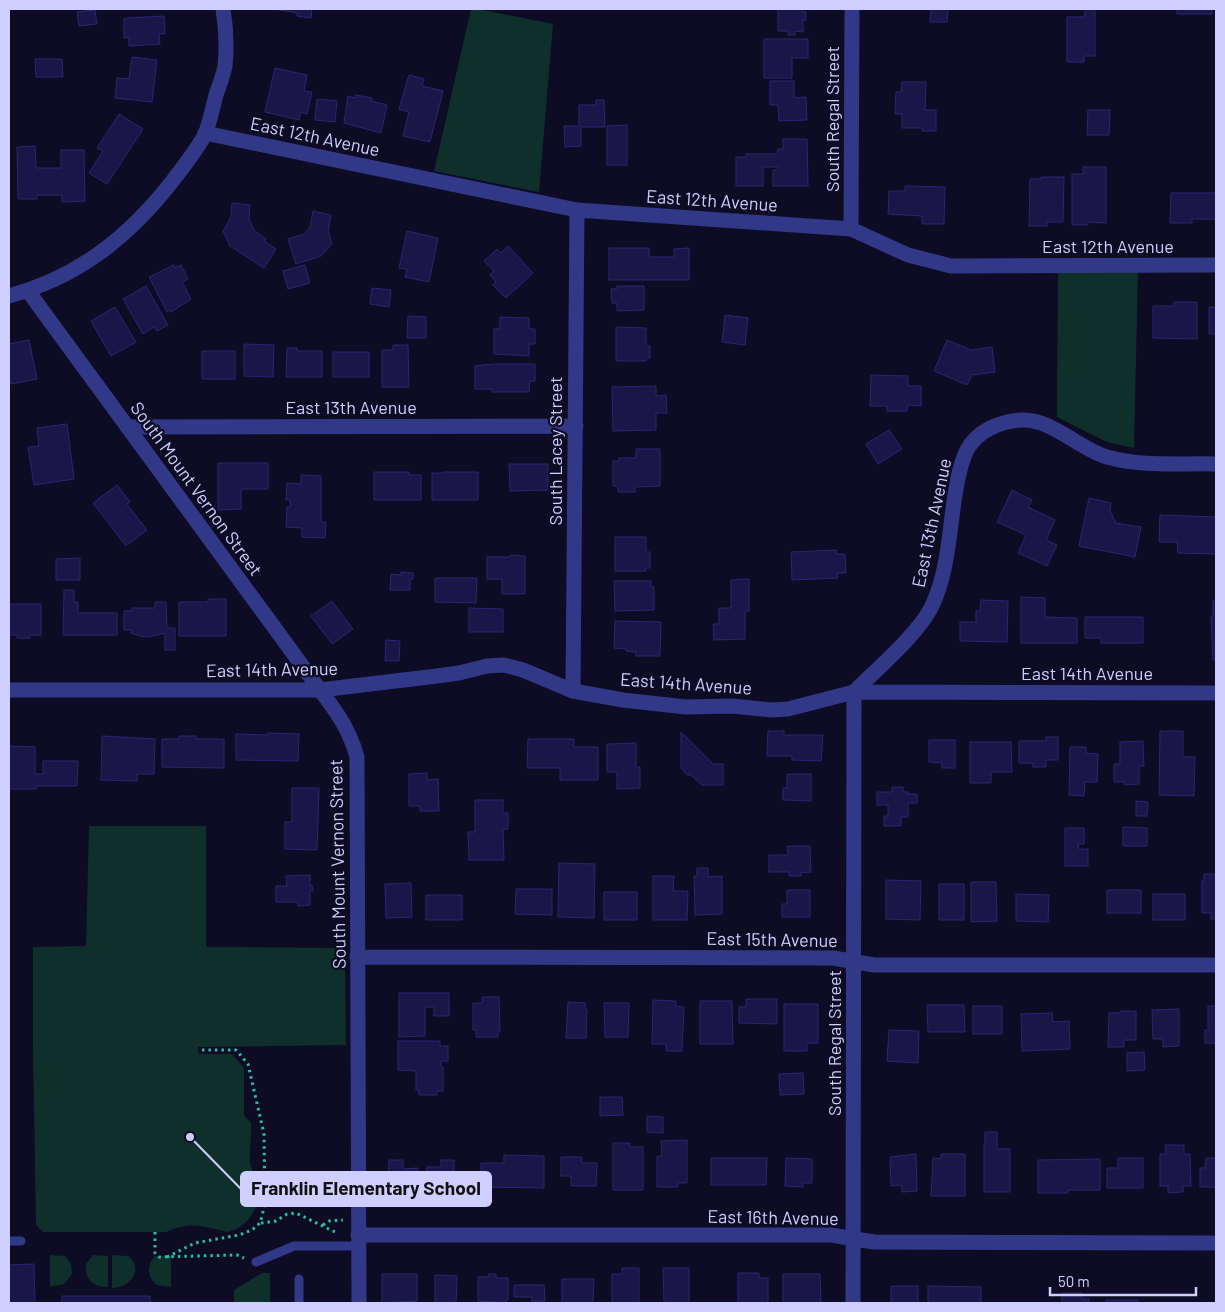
<svg xmlns="http://www.w3.org/2000/svg" width="1225" height="1312" viewBox="0 0 1225 1312" font-family="Barlow,sans-serif">
<rect width="100%" height="100%" fill="#0d0c24"/>
<path fill="#0e2f2a" d="M471 9H478L553 24 539 192 434 171Z
M1138 272 1134 448 1107 442 1057 417 1058 273Z
M89 826H206V947L345 948 346 1045 198 1047 199 1054H232L244 1068V1115L251 1123C252 1136 249 1149 250 1162 251 1171 258 1179 259 1188 261 1207 246 1229 227 1232 201 1226 192 1221 166 1232H43L36 1225 33 1049V947L86 946Z
M50 1255 65 1256 71 1264 72 1274 64 1284 50 1287Z
M93 1255 108 1256V1287C93 1287 84 1279 86 1264Z
M112 1255 128 1256C145 1269 130 1288 112 1288Z
M155 1256H171V1287L157 1285C147 1277 146 1266 155 1256Z
M262 1273H270V1303H234V1290Z"/>
<path fill="#1a1647" stroke="#2c2575" d="M274 9H312L311 18 297 16 298 13Z
M778 9H803V12H806V20H803V32L795 31V35H788V31H778Z
M931 9H948L947 22H930Z
M1086 9H1093L1095 12V56H1084V62H1067V17H1084Z
M1177 9H1212V14H1177Z
M95 10 97 24 79 26 77 12Z
M164 16 165 34H159L160 44 129 46V37L124 38V19L128 18Z
M764 39H808V58H792V78H764Z
M132 57 157 60 152 102 115 98 117 78 129 79Z
M35 59H62L63 77H36Z
M275 68 307 75 304 91 312 92 307 114 301 112 299 120 265 112Z
M409 75 424 79 422 86 443 91 430 142 403 136 409 112 399 109Z
M770 81H794V98L806 97 807 120 779 121 778 105H770Z
M902 82H926L925 110H936V131H922V128H902V114H895L896 92H901Z
M356 95 372 98 371 101 387 105 381 133 344 123 348 96 355 98Z
M317 99 337 101 335 122 315 120Z
M596 100H604L605 127H581V146L565 147 564 126H579V105H596Z
M1088 110H1110L1109 135H1087Z
M119 114 143 129 107 184 89 173 103 151 97 148Z
M627 125V165H607V126Z
M783 139H807L808 186H773V170H778V167H763V186H736V157H746V154H778V149H783Z
M35 146 36 168H61V150H84L85 201 62 202V195H37V199H18L17 147Z
M1083 167H1106V223L1088 222V225H1072V174H1083Z
M1041 177H1064L1063 222H1047V226H1029L1030 179H1041Z
M905 186 945 187 944 224H922V216L888 214 889 191H905Z
M1171 193H1216V219H1192V223H1170Z
M232 203 250 205 249 219 254 230 266 239 264 241 276 249 264 268 230 246 223 231 231 217Z
M313 211 331 215 328 230 332 244 321 256 296 264 288 239 304 234 310 227Z
M407 231 438 238 429 282 405 277 407 269 399 268Z
M508 246 533 273 506 298 493 285 496 282 490 275 494 271 484 261 497 249 501 253Z
M609 248H649V257H674V249L689 248V280H609Z
M174 265 175 268 181 265 188 279 182 282 191 299 171 312 170 310 167 312 149 277Z
M305 265 310 283 288 289 283 271Z
M146 286 168 325 157 331 154 327 143 334 123 299Z
M617 286H644V310L617 311V303H612L611 289H617Z
M372 288 391 290 389 307 370 304Z
M1174 302H1197V339L1153 338V306H1174Z
M115 307 136 342 111 356 91 321Z
M1209 307H1216V334H1209Z
M725 315 748 318 745 345 722 342Z
M408 316 426 317V338H407Z
M500 317 529 318V329H535V344H529V356L494 354V329H500Z
M616 327 646 328V346H650V358H646V361H616Z
M29 340 37 379 11 384 9 376V344Z
M947 340 971 350 992 347 995 372 972 375 967 385 934 371Z
M244 344 274 345 273 377 244 376Z
M393 345H408L409 387H382V350H393Z
M287 348H297V351H322V377H286Z
M202 351H235V379H202Z
M333 352H369V377H333Z
M493 364H535V381H530L529 392H492V389H475V366Z
M871 375 908 376V386H921V406L908 405 907 411H887V406H870Z
M656 386V396L666 395 667 413H656V430L613 431 612 387Z
M67 424 74 479 34 485 28 447 39 446 37 428Z
M889 430 902 449 878 464 866 444Z
M636 449H660V486L635 487V492H618V486H613V461H619V458H636Z
M218 463H268V489H241V509L218 510Z
M509 464H548V490L510 491Z
M374 472H409V475H421V500H374Z
M443 472H478V500H432V473H443Z
M301 475 321 476V522H326L325 538 302 537V528L286 527 287 507H290V500H286L287 483 301 484Z
M117 485 130 502 127 504 147 530 126 546 93 503Z
M1012 490 1032 500 1028 507 1055 520 1046 540 1057 545 1047 566 1018 553 1026 535 997 522Z
M1089 498 1111 503 1110 511 1116 523 1141 527 1135 557 1079 546Z
M1160 515 1216 517V554L1178 553 1177 542H1159Z
M615 537H646V552H650V568H646V571H615Z
M836 550V554H845L846 573H837L838 578 792 580 791 552Z
M510 555 525 556V594H502V579H487V557H510Z
M80 558V580H56V559Z
M401 572 413 573V579H410V590H390L391 574 401 575Z
M435 578H477L476 603 435 602Z
M749 579V611H745V639L714 640 713 624H719V608H731V580Z
M614 581H651V587H654V610L615 611Z
M64 590H74V602H78V613H117V635H63Z
M1021 597 1045 598V617L1077 618V643H1021Z
M208 599H226V636H179V602H208Z
M981 600 1008 601 1007 642 960 641V622H976V611H980Z
M332 601 353 629 332 644 311 616Z
M1213 601H1216V660H1213L1211 616H1213Z
M155 602H166L167 628H175V650H165V633L148 637 140 636 131 633V630H124V611H132V608H155Z
M9 604H41V635H30V638H17V635H9Z
M469 608 503 609V632H469Z
M1085 617H1143V643H1101V638H1085Z
M615 621 661 622 660 656H636V652L626 651V649L614 648Z
M386 640 400 641 399 661H385Z
M768 731H784V735H823L821 761 792 760V756H767Z
M1160 731H1183V757H1195L1194 796 1159 795Z
M681 732 713 764H723V785H702L691 775H687L681 768Z
M268 733 299 734 298 761 236 760V734L268 735Z
M102 736 155 739 154 774H137V781L101 780Z
M179 736H196V739H224V768L162 767V739H179Z
M1046 737H1058V760H1046V767H1033V763H1019V741H1046Z
M528 739H574V747H598V780H560V768H527Z
M929 740H955V768H942V763L929 762Z
M1143 741 1144 766H1139V784L1125 785 1124 782H1114V764H1120V742Z
M970 742H1011L1012 772H991V783H970Z
M636 743V767H640V788L617 789V772H607V744Z
M9 746 35 747V774H43V761H78L77 786H36V789H9Z
M1070 747H1086V753L1098 754 1097 782H1085L1084 796 1069 795Z
M427 773V780L438 779 439 811H420V806H409V774Z
M787 774H811V801L783 800V788H787Z
M892 787H903V792H908V794H917V803H908V817H901V826H884V816H888V805H877V792H892Z
M292 788H319L317 850 285 849V822H292Z
M475 800H503V813H508V829H503L504 860H469L468 832H475Z
M1136 801 1148 802 1147 816H1136Z
M1123 827 1147 828V846H1123Z
M1065 828H1084V844H1078L1079 849H1088V866H1065Z
M787 846H810L811 872 800 873 801 876H789V872H769V855H788Z
M559 863 595 864 594 918 558 917Z
M697 868H708V877L722 876V914L695 915 694 876H697Z
M1204 874H1216V919H1211V913H1202V881H1204Z
M310 875V886L312 885 313 891H310V905L298 906 297 902H276V886H287L286 876Z
M653 876H674L673 891H688L687 920H653Z
M886 880 921 881 920 920 886 919Z
M971 882H996L997 921 971 922Z
M411 883 412 917 386 918 385 884Z
M939 884H964V920H939Z
M516 889H552V915L515 914Z
M787 890H810V917H782V904H787Z
M1107 890H1141V913H1107Z
M604 892H637V920H604Z
M1016 894 1049 895 1048 922 1016 921Z
M1153 894H1185V920H1153Z
M426 895H462V920H426Z
M399 993H449V1016H434V1007H425V1036L399 1037Z
M482 997H499L500 1031H498V1037H476V1030H473V1003H482Z
M746 999H777V1024L739 1023V1007H746Z
M653 1000 676 1001 675 1006 684 1007 682 1051H666V1044H652Z
M700 1001H732L733 1044H700Z
M568 1002 585 1003V1009H587L586 1038H566Z
M604 1003H629L628 1037H605Z
M784 1004H818V1043H807V1051H784Z
M927 1005H964L965 1032H928Z
M973 1006H1002V1034H973Z
M1208 1006H1216V1043H1205V1030H1208Z
M1179 1009V1046L1163 1047V1039H1153L1152 1010Z
M1121 1011H1136V1040H1124V1047H1108L1109 1013H1120Z
M1052 1013 1053 1022 1069 1021 1070 1049 1022 1051 1021 1014Z
M889 1030 919 1031 918 1063 887 1061Z
M398 1041H440V1046H448V1061H441V1067H443V1091H437V1095H419V1090H416V1071L398 1070Z
M1144 1052 1145 1070 1127 1071V1053Z
M803 1073 804 1094 780 1095 779 1074Z
M600 1097H622L623 1115 600 1116Z
M647 1116 663 1117V1133L647 1132Z
M985 1132H997V1149H1010V1192H984V1144L985 1143Z
M687 1140V1183H678V1187H657V1156H662L661 1141Z
M613 1143H630V1147H643V1190H613Z
M1165 1145H1184V1154H1190L1191 1186H1183V1192L1168 1193V1186H1160V1154H1166Z
M916 1154 917 1191 902 1192V1185L891 1186 890 1157Z
M941 1154H965V1196H931L933 1158 941 1159Z
M504 1155 544 1156V1188L481 1187V1163H504Z
M561 1157H582V1163H597L596 1186H571V1176H561Z
M711 1158H767L766 1185H711Z
M786 1158 812 1159V1183H803V1187L785 1186Z
M1118 1158H1143V1188H1107V1168H1118Z
M1206 1158H1216V1187H1200V1168H1205Z
M1100 1159V1190H1068V1193H1038V1160Z
M389 1160H403V1169L418 1168V1192H388Z
M441 1160H454V1191L439 1192V1189H427V1167H441Z
M34 1264 35 1303H9V1265Z
M622 1268H639V1303H612V1274H622Z
M663 1268H689V1303H664Z
M738 1273H759V1278H768V1303H738Z
M382 1274H417V1301L382 1303Z
M489 1274H496V1278H508V1300H506V1303L478 1301V1277H489Z
M783 1274H820L821 1303H783Z
M435 1275 457 1276 456 1303H435Z
M562 1279H594L593 1303H562Z
M514 1285H544L545 1301H532V1297H514Z
M891 1286H918V1303H891Z
M928 1286 981 1287V1303H928Z
M1062 1293H1082V1299H1089V1303H1062Z
M62 1296H150V1303H62Z
M1106 1300H1138V1303H1106Z"/>
<g fill="none" stroke-linecap="round" stroke-linejoin="round">
<path stroke="#22c0a5" stroke-width="3" stroke-dasharray="2.5 4" stroke-linecap="butt" d="M261 1223 276 1221 287 1214 296 1213 335 1232
M323 1225 329 1221 343 1220
M155 1232V1253L159 1257 237 1255 244 1258
M167 1257 195 1243 239 1235 252 1230 260 1223 262 1216 265 1202 264 1134 248 1064 236 1050H202"/>
<path stroke="#323888" stroke-width="9" d="M9 1241H21
M256 1262 294 1246H358
M299 1303V1279"/>
<path stroke="#323888" stroke-width="15" d="M205 133 577 210 851 229 908 255 951 266 1216 265
M851 229 852 9
M28 291 320 690C337 712 350 731 357 757L359 1303
M9 296C79 277 130 236 174 179 183 167 200 146 206 132 210 120 213 107 216 95 219 86 223 76 225 66 227 47 226 27 223 9
M127 427 576 426
M9 690H320L437 676 459 673 487 666 504 665 523 670 573 691 623 700 686 707 732 706 771 710 788 709 854 692 1216 693
M573 691 577 210
M854 692C877 669 916 636 931 608 947 576 949 537 954 501 957 484 959 466 967 450 977 431 1000 421 1021 420 1051 418 1079 449 1107 457 1142 467 1180 463 1216 464
M357 957 833 958 874 965H1216
M358 1235H831L874 1242 1216 1243
M853 1303 854 692"/>
</g>
<g text-anchor="middle" stroke-width="4.5" stroke-linejoin="round" paint-order="stroke">
<g font-size="18" fill="#cfcfff" stroke="#0d0c24">
<text transform="translate(833 119) rotate(-90)" y="6">South Regal Street</text>
<text transform="translate(315 137) rotate(12)" y="6">East 12th Avenue</text>
<text transform="translate(712 201) rotate(4)" y="6">East 12th Avenue</text>
<text x="1108" y="253">East 12th Avenue</text>
<text x="351" y="414">East 13th Avenue</text>
<text transform="translate(556 451) rotate(-90)" y="6">South Lacey Street</text>
<text transform="translate(196 489) rotate(54)" y="6">South Mount Vernon Street</text>
<text transform="translate(932 523) rotate(-78)" y="6">East 13th Avenue</text>
<text transform="translate(272 670) rotate(-1)" y="6">East 14th Avenue</text>
<text x="1087" y="680">East 14th Avenue</text>
<text transform="translate(686 684) rotate(4)" y="6">East 14th Avenue</text>
<text transform="translate(338 864) rotate(-91)" y="6">South Mount Vernon Street</text>
<text transform="translate(772 940) rotate(1)" y="6">East 15th Avenue</text>
<text transform="translate(835 1043) rotate(-90)" y="6">South Regal Street</text>
<text transform="translate(773 1218) rotate(1)" y="6">East 16th Avenue</text>
</g>
</g>
<path fill="none" stroke="#cfcfff" stroke-width="2" d="M190 1137L241 1189"/>
<circle fill="#cfcfff" stroke="#0d0c24" stroke-width="2" cx="190" cy="1137" r="5"/>
<rect fill="#cfcfff" stroke="#cfcfff" stroke-width="2" x="241" y="1172" width="250" height="34" rx="5"/>
<g font-size="19" text-anchor="middle" font-weight="bold" fill="#111">
<text x="366" y="1195">Franklin Elementary School</text>
</g>
<rect width="1225" height="1312" fill="none" stroke="#cfcfff" stroke-width="20"/>
<path d="M1050 1287v8h146v-8" fill="none" stroke="#cfcfff" stroke-width="2.5"/>
<text x="1058" y="1287" font-size="15" fill="#cfcfff" stroke="#0d0c24" stroke-width="4" paint-order="stroke">50 m</text>
</svg>
